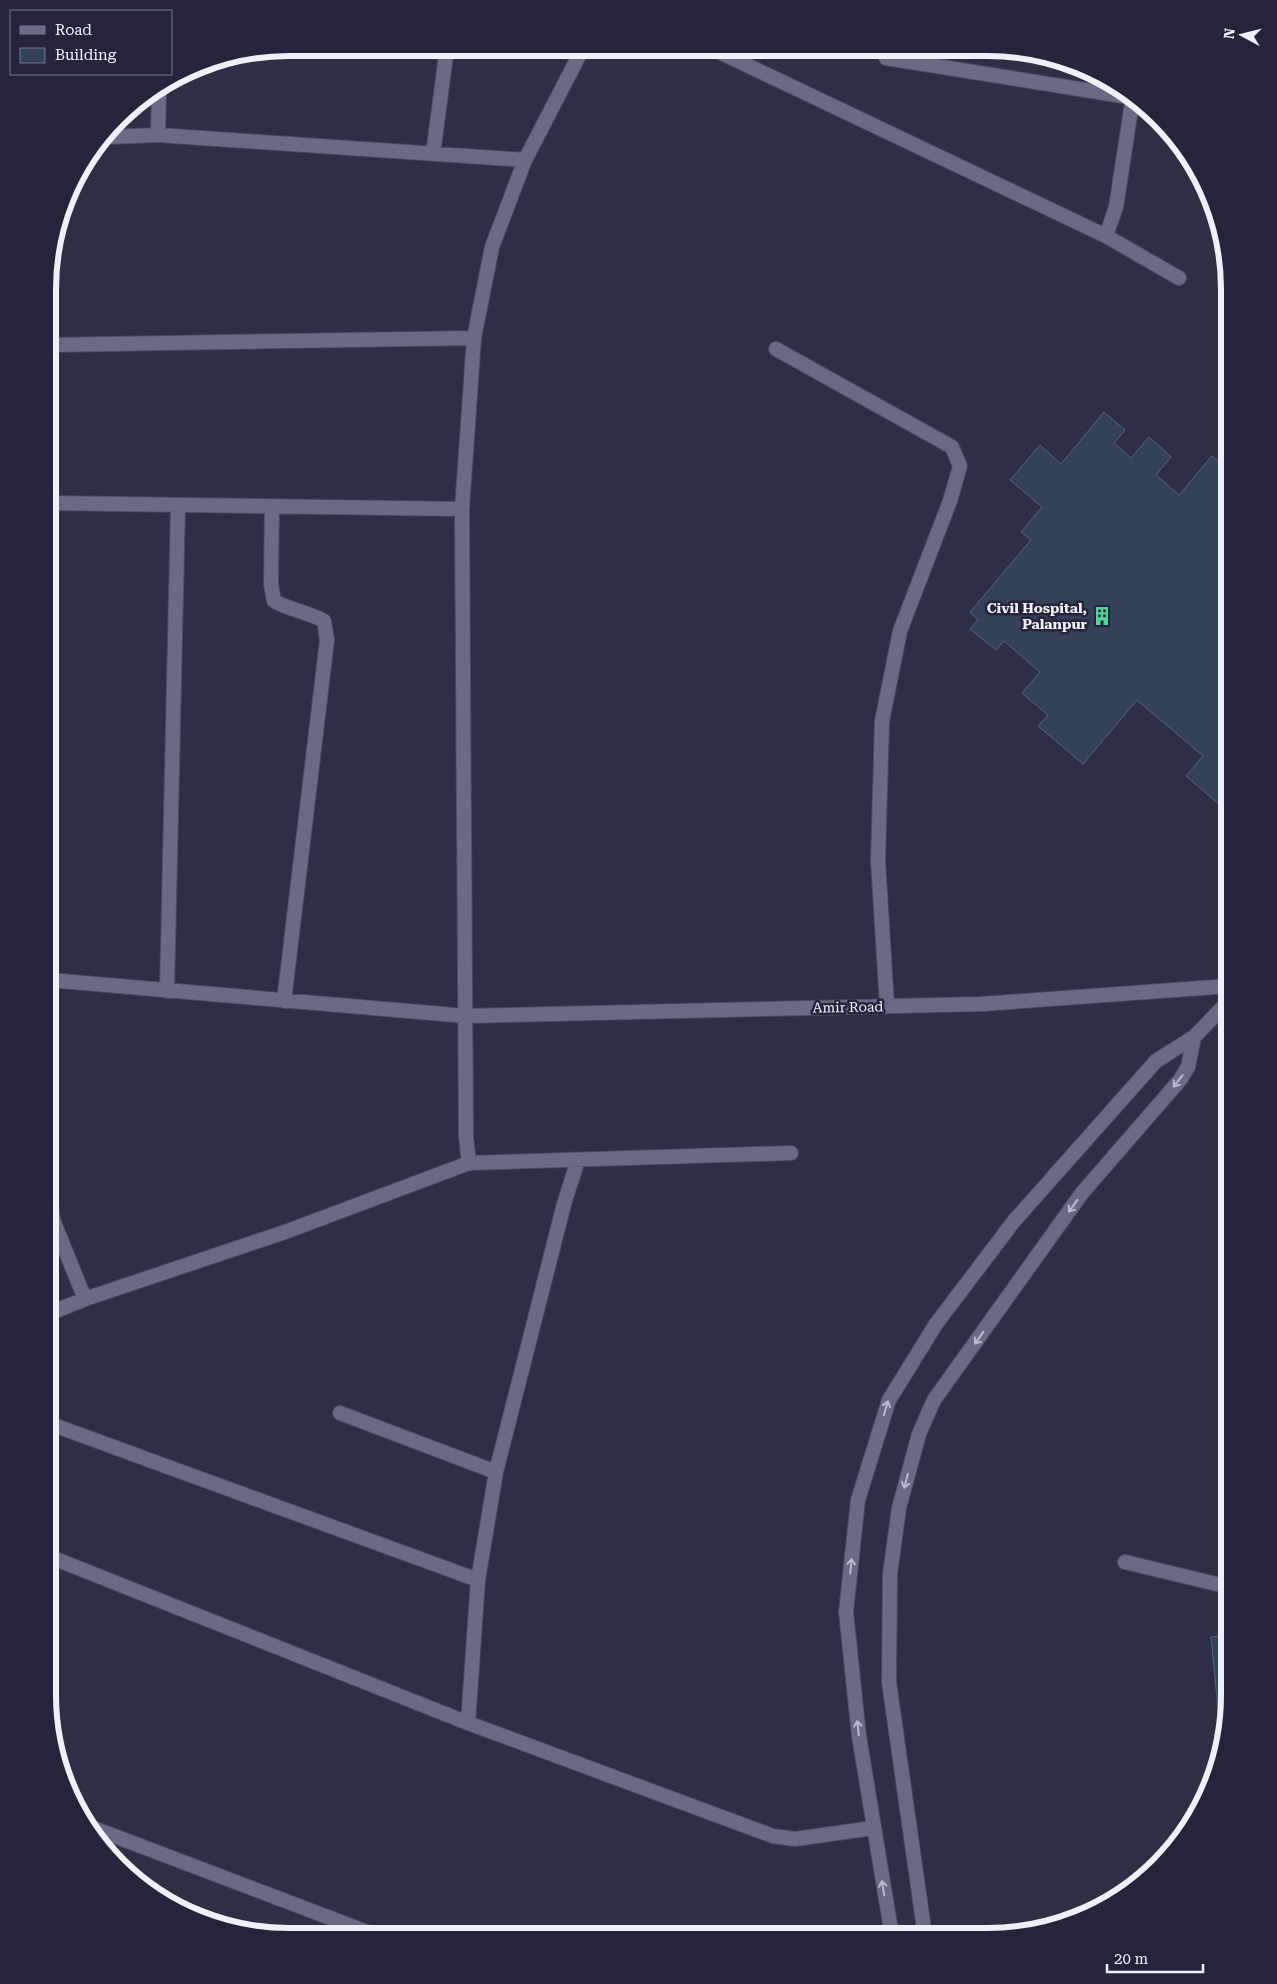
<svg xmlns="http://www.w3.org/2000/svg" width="1277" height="1984" viewBox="0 0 1277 1984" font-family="'Roboto Serif',serif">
<rect width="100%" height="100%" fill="#2f2e47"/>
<path fill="#334259" stroke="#55647d" d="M1104 412 1125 430 1114 443 1131 458 1149 437 1171 457 1156 475 1179 495 1212 456 1229 471V813L1186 776 1203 756 1137 700 1083 764 1038 726 1048 715 1022 693 1040 672 1004 641 996 650 970 629 978 620 970 612 1031 540 1021 532 1042 507 1010 480 1040 445 1061 464Z
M1229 1635V1711L1225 1729H1220L1211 1637Z"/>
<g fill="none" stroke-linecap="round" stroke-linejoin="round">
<g stroke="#4b4a5f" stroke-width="16">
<path id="minor" d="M713 49 1106 236 1179 278
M886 58 1135 98
M158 135 159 90
M107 137 158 135 525 160
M433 154 447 48
M1106 236 1116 207 1133 96
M49 345 474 338
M776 349 952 447 960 466 950 501 900 631 882 721 878 861 887 1006
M49 503 462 509
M272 507 271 584 274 601C290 610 308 612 324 621L327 640 284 1001
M49 527 50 503
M49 980 466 1016 982 1004 1229 986
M167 991 178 505
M469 1163 791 1153
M48 1180 53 1220 85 1299
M48 1314 85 1299 285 1232 469 1163 466 1137 462 509 474 338 492 247 525 160 583 48
M340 1413 496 1472
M48 1423 478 1580
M48 1556 468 1723 773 1836 795 1839 873 1828
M1125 1562 1229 1587
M468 1723 478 1580 496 1472 564 1204 578 1160
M88 1826 375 1935
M892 1936 859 1736 846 1612 858 1500 889 1400 936 1324 1014 1221 1156 1061 1194 1037 1229 1001
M925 1936 889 1682 890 1574 899 1508 919 1434 934 1400 1082 1193 1180 1080 1188 1067 1194 1037"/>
</g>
<use href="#minor" stroke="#696a86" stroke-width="14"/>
</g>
<defs><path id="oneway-shaft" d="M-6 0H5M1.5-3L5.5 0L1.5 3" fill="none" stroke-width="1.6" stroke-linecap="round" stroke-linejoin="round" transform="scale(1.25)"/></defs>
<g stroke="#b9bacd">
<use href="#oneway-shaft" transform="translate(1178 1081) rotate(128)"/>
<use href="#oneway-shaft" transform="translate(1073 1206) rotate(125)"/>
<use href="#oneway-shaft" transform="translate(979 1338) rotate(125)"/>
<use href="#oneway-shaft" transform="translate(886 1408) rotate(-73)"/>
<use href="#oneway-shaft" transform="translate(906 1481) rotate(105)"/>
<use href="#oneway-shaft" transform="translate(851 1566) rotate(-84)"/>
<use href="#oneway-shaft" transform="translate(858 1728) rotate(-96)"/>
<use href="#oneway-shaft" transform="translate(883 1888) rotate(-100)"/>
</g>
<defs>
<g id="building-bare" transform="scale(1.5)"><path d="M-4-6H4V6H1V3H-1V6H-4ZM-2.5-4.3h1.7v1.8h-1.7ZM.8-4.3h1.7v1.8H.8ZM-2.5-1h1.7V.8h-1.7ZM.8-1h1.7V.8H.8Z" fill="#4fd399" stroke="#25243c" stroke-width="2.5" paint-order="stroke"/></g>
</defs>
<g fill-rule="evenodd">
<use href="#building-bare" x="1102" y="616"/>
</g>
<g text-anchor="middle" stroke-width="5" stroke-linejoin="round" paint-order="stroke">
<g font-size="14" font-weight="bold" fill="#eff0fd" stroke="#25243c" text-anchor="end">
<text x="1087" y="613">Civil Hospital,<tspan x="1087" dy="16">Palanpur</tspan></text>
</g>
<g font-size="14" fill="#eff0fd" stroke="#25243c">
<text transform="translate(848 1007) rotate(-1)" y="5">Amir Road</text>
</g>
</g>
<path d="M0 0H1277V1984H0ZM289 56H988A233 233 0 0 1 1221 289V1695A233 233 0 0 1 988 1928H289A233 233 0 0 1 56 1695V289A233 233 0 0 1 289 56Z" fill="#25243c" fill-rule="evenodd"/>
<path fill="none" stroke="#eff0fd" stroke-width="6" d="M289 56H988A233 233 0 0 1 1221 289V1695A233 233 0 0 1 988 1928H289A233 233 0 0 1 56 1695V289A233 233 0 0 1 289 56Z"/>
<rect x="10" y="10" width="162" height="65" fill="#25243c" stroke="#767689"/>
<rect x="20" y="26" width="25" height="8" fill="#696a86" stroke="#767689"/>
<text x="55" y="35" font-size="15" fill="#eff0fd">Road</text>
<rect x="20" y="48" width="25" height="15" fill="#334259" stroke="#767689"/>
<text x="55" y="60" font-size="15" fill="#eff0fd">Building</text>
<g transform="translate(1242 35) rotate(277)" stroke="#25243c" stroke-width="4" paint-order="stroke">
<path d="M0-4L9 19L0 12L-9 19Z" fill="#eff0fd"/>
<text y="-8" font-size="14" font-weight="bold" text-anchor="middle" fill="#eff0fd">N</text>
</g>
<path d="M1107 1964v8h96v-8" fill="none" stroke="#eff0fd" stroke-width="2.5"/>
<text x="1114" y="1964" font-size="15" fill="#eff0fd" stroke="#25243c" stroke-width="4" paint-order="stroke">20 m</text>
</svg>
